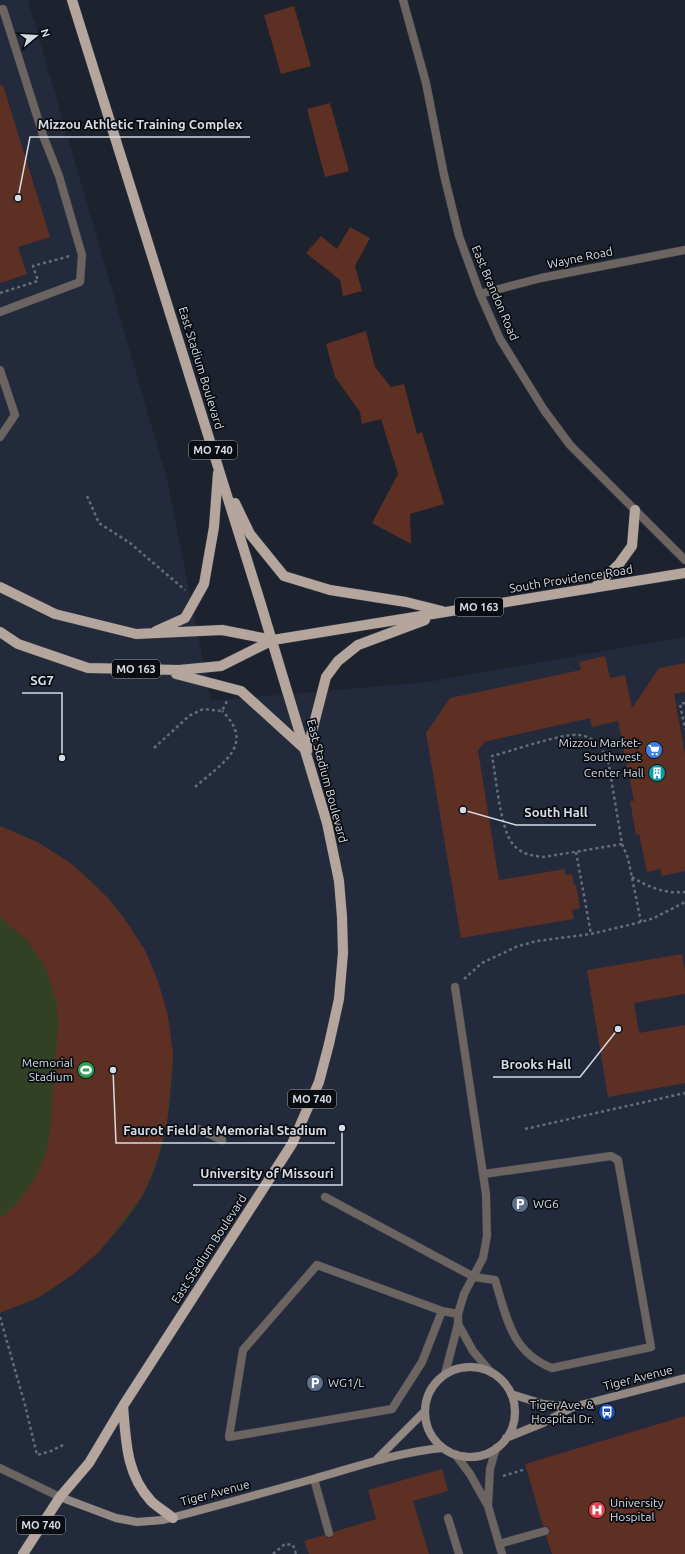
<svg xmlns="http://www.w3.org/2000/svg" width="685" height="1554" viewBox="0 0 685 1554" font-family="Ubuntu,sans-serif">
<rect width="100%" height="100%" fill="#1d222f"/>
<path fill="#222a3c" d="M0 0H28L167 479 211 701 427 682 685 637V1554H0Z"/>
<path fill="#324124" d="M0 826C100 864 163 945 172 1052 174 1066 171 1082 170 1097 167 1129 159 1166 143 1195 119 1235 81 1272 41 1296 29 1303 14 1307 0 1313Z"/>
<path fill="#5d3023" d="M294 6 311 66 281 74 264 15Z
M0 85H3L50 237 18 247 27 274 0 283Z
M330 103 349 171 325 177 307 109Z
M350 227 370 238 355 266 362 291 343 296 340 280 306 253 321 236 337 249Z
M366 331 375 367 391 387 404 384 417 434 422 432 444 504 410 514 411 544 372 523 398 474 381 419 362 424 360 412 335 377 326 344Z
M605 656 610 678 625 675 632 708 659 668 685 663V692L674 694 685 754V871L662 876 660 869 647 872 639 834 636 835 630 801H634L618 721 592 727 590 718 484 742 478 751 499 880 565 869V875L572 874 574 885H576L580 908 572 910 574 919 461 938 426 733 450 698 581 670 579 662Z
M0 826 39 843 72 864 107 897 124 918 145 950 158 981 168 1016 173 1054 167 1123 157 1160 143 1194 100 1251 71 1276 40 1296 0 1313V1218L12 1208 25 1193 37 1175 46 1153 50 1131 58 1025 57 1005 46 968 26 939 0 917Z
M682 954 685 971V994L634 1003 639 1033 685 1025V1083L608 1097 587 970Z
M685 1416V1554H552L546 1536 550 1533V1529L547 1526H543L525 1464Z
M442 1469 448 1491 413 1501 429 1554H309L304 1541 324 1535 327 1538H331L334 1532 376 1519 368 1490Z"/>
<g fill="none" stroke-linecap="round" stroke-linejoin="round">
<g stroke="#373c48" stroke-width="9">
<path id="lane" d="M0 10 3 9 44 138 59 176 82 255 80 282 0 312
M0 370 15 415 0 437
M196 1128 222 1140
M325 1197 474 1277 495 1280C507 1318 511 1352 552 1368L651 1347 618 1160 611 1156 484 1174
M442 1311 422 1362 392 1409 229 1437 243 1350 317 1265 442 1311 458 1314
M458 1324 473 1351 490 1371
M445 1374 458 1324V1314L464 1294 483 1258 487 1236 486 1194 455 987
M314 1479 329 1533
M448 1518 459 1554
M499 1544 545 1531"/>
</g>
<g stroke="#373c48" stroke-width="9">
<path id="street" d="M403 0 426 83 444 175 459 236 480 294 500 339 544 410 570 445 685 560
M480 294 541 278 685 250
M455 1454 470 1474 488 1506 502 1554
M0 1468 60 1497
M488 1505 490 1469 496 1448"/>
</g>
<g stroke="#373c48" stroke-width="9">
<path id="secondary" d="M425 1412a45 45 0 1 1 90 0a45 45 0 1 1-90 0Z
M511 1394 543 1404 573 1407
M506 1438 543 1423 573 1407 685 1378
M377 1459 425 1411
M60 1497 116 1518 137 1522 163 1520C213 1507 263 1493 313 1479 356 1467 398 1452 443 1448"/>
</g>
<g stroke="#373c48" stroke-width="11">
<path id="primary" d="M235 503 250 534 284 576 330 590 406 602 442 611
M0 587 55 614 136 634 222 630 273 640
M594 588 619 564 632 546 635 510
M156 631 185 618 204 584 214 527 218 473
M0 632 18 644 88 668 179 670 221 666 273 640 685 573
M176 674 241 691 307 751 326 677 338 661 358 645 425 620
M123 1406C126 1441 126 1474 151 1501 157 1507 166 1512 173 1518
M23 1554 60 1497 89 1463 123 1406 292 1144 319 1082 329 1044 339 999 343 953 342 917 339 881 327 823 259 598 72 0"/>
</g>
<path stroke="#676c77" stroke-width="2.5" stroke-dasharray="3 3" stroke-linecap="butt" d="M0 293 38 281 33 266 70 256
M87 496 99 523 130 543 185 590
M685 703 680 704 685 729
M154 748 189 716 203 709 222 711 227 701
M195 787C221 764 257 745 222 711
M622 844 544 857C532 856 520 854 512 843 500 827 496 776 492 756 512 751 562 733 579 735 593 736 602 748 608 760L622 844 628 858 641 922
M576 852 591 934
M632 877C648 887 665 894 685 892
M464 979 482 963 518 946 537 941 591 934 641 922 654 918 685 902
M525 1129 685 1093
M0 1317 25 1405 37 1455 51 1451 65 1444
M503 1476 526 1469
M273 1554 285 1544 293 1545 296 1554"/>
<use href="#lane" stroke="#6b6460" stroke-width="8"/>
<use href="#street" stroke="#6b6460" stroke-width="8"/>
<use href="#secondary" stroke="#948982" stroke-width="8"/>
<use href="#primary" stroke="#b4a69d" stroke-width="10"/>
</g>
<defs>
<g id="supermarket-disc" transform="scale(0.9)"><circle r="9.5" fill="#3f7fe0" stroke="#090c11"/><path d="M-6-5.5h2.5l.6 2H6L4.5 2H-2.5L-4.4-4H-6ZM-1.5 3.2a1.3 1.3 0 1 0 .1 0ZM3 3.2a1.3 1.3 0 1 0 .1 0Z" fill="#fff"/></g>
<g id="building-disc" transform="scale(0.9)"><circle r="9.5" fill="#0f9aa8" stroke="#090c11"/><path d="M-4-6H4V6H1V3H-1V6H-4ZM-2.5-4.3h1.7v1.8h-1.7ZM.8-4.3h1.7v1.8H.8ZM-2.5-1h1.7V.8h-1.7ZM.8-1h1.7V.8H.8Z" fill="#fff"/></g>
<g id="stadium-disc" transform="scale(0.9)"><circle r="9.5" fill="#2e9e5b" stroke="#090c11"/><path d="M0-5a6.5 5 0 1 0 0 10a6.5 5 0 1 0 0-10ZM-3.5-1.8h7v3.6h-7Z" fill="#fff"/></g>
<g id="parking-disc" transform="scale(0.9)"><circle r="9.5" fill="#5c6f8a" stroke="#090c11"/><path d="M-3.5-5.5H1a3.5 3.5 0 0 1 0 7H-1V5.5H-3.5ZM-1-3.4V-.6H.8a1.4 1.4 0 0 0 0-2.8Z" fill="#fff"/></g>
<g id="bus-disc" transform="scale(0.9)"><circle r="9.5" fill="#1a4fb4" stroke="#090c11"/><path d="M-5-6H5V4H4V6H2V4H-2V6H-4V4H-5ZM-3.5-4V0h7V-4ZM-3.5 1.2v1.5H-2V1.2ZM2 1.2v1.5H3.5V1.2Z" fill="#fff"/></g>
<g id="hospital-disc" transform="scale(0.9)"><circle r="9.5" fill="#e0444e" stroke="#090c11"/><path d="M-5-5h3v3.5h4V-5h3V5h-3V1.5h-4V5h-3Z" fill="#fff"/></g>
</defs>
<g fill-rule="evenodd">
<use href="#supermarket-disc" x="654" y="750"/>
<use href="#building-disc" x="657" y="773"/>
<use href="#stadium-disc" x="86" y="1070"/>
<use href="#parking-disc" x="520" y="1204"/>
<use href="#parking-disc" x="315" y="1383"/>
<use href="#bus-disc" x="607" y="1412"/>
<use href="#hospital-disc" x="597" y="1510"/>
</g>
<g text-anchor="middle" stroke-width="3.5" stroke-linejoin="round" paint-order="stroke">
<g fill="#090c11" stroke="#989da4" stroke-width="1">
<rect x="189" y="441" width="48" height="18" rx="3"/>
<rect x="455" y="598" width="48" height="18" rx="3"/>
<rect x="112" y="660" width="48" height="18" rx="3"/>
<rect x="288" y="1090" width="48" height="18" rx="3"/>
<rect x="17" y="1516" width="48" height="18" rx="3"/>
</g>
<g font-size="11" font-weight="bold" fill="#d6dbe3">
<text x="213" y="454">MO 740</text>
<text x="479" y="611">MO 163</text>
<text x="136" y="673">MO 163</text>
<text x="312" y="1103">MO 740</text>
<text x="41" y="1529">MO 740</text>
</g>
<g font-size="12" fill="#d6dbe3" stroke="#090c11">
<text transform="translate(580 258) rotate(-12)" y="4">Wayne Road</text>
<text transform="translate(495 293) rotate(67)" y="4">East Brandon Road</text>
<text transform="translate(201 368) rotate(73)" y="4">East Stadium Boulevard</text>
<text transform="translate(571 579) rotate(-9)" y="4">South Providence Road</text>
<text transform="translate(327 781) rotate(75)" y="4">East Stadium Boulevard</text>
<text transform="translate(209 1249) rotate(-57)" y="4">East Stadium Boulevard</text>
<text transform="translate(638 1378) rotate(-14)" y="4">Tiger Avenue</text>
<text transform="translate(215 1493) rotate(-15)" y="4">Tiger Avenue</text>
</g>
<g font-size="12" fill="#d6dbe3" stroke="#090c11" text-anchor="end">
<text x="641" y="747">Mizzou Market-<tspan x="641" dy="14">Southwest</tspan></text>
<text x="644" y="777">Center Hall</text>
<text x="73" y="1067">Memorial<tspan x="73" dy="14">Stadium</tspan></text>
<text x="533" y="1208" text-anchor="start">WG6</text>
<text x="328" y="1387" text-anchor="start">WG1/L</text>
<text x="594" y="1409">Tiger Ave. &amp;<tspan x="594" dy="14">Hospital Dr.</tspan></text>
<text x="610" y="1507" text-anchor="start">University<tspan x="610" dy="14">Hospital</tspan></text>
</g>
</g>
<path fill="none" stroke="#d6dbe3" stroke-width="1.5" d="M18 198L30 137H250M62 758L62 693H22M463 810L516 825H596M618 1029L580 1077H493M113 1070L116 1143H335M342 1128L342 1185H193"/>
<g fill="#d6dbe3" stroke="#090c11" stroke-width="1.5">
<circle cx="18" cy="198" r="4"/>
<circle cx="62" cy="758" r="4"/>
<circle cx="463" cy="810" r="4"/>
<circle cx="618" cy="1029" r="4"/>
<circle cx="113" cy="1070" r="4"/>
<circle cx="342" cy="1128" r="4"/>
</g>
<g font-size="13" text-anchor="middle" font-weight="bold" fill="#d6dbe3" stroke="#090c11" stroke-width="3.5" stroke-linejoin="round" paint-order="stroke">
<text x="140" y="129">Mizzou Athletic Training Complex</text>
<text x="42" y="685">SG7</text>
<text x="556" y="817">South Hall</text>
<text x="536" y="1069">Brooks Hall</text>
<text x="225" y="1135">Faurot Field at Memorial Stadium</text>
<text x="267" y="1178">University of Missouri</text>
</g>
<g transform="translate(36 36) rotate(72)" stroke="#090c11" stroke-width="3" paint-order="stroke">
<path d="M0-3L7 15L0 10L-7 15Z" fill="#d6dbe3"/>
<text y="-6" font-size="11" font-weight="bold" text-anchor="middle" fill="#d6dbe3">N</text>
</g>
</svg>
